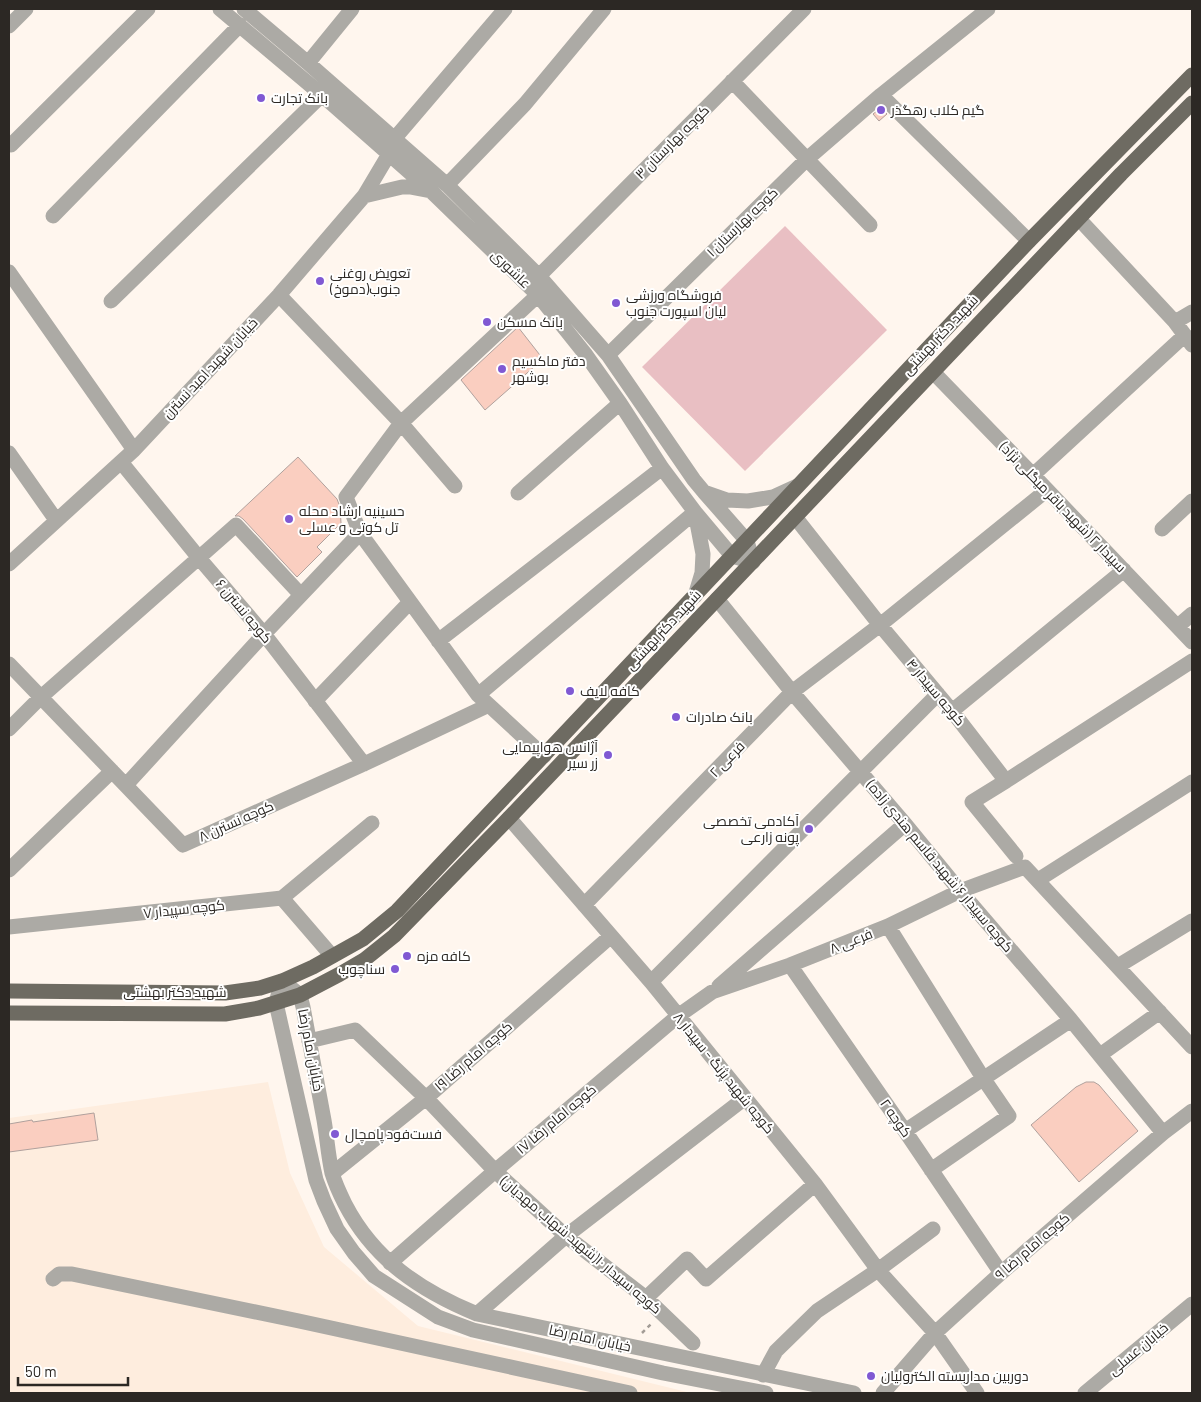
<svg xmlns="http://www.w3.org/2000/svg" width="1201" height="1402" viewBox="0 0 1201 1402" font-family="Barlow,Cairo,sans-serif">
<rect width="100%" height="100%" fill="#fff6ee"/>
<path fill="#feedde" d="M268 1082 290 1173 324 1247 418 1326 691 1393H9V1118Z"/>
<path fill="#e9bfc3" d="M785 226 887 330 745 471 642 367Z"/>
<path fill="#facec0" stroke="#b0a19d" d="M881 108 887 114 879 121 873 114Z
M518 327 543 359 485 410 461 380Z
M298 457 337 499 340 507 341 523 317 547 322 552 297 577 243 519 239 516H235Z
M1086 1082H1094L1099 1085 1138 1131 1079 1182 1031 1125 1076 1087Z
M94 1113 98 1140 9 1152V1124L32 1120 33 1122Z"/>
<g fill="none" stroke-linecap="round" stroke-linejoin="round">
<path stroke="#a39c96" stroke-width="2.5" stroke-dasharray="4 4" stroke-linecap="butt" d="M642 1333 652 1323"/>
<path stroke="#acaaa5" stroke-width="15" d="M220 9 322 95 431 191 538 295 586 355 620 403 662 468 695 512 703 554 702 573 695 596
M244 9 308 63 447 185 539 276 608 355 694 480 704 492 727 500 748 501 773 497 797 486
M9 26 26 9
M308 63 352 9
M732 81 870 225
M881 95 1029 241
M11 145 148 9
M447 185 525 104 604 9
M364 196 402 187H410L431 191
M53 216 240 25
M1079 219 1175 322 1192 345
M9 272 134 450
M539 276 804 9
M279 295 401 423 455 486
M538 295 401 423 346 497 360 533 478 695 544 756
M111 301 322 95
M1175 322 1192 312
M608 355 807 159 881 95 988 9
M933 372 1033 475 1192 642
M9 453 56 520
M121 462 199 558 264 634 364 764
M1033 475 1185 335
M704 492 747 541 753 562
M518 493 620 403
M795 517 880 625 952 711 1006 781 972 802 1016 856
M1162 529 1192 501
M9 564 134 450 279 295 364 196 389 154 395 138 505 9
M717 599 792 692 905 824 960 891 1071 1020 1163 1133
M1178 626 1192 614
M438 641 662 468
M9 664 183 845 364 764 489 705
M478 695 695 512 732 556 753 562
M315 701 410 602
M952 711 1124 570
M9 729 41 697 236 525 301 595
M1006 781 1192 661
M126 785 264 634 360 533
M509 818 651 982 815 1184 878 1270 935 1333 977 1393
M9 870 112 771
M1038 880 1192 782
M282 898 372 823
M584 905 792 692 880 625 1047 490
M888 926 983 1078 1009 1116 931 1170
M9 927 282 898 332 956
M790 965 905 1131 1001 1273
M1118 966 1192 921
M651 982 938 694
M719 986 905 824
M309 1041 355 1030 426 1098 495 1171 566 1236 646 1298 693 1343
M1100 1055 1160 1012
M905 1131 1071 1020
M333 1173 426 1098 611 936
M390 1263 495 1171 678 1016 712 992 790 965 888 926 960 891 1025 867 1192 1047
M53 1279 59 1274H72L299 1321 630 1393
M646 1298 687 1259 706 1279 815 1184
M477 1314 566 1236 745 1098
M763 1375 776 1351 817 1311 878 1270 933 1229
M766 1393 663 1373 473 1330 438 1317 374 1276 354 1253 337 1229 324 1201 316 1180 276 1003 282 981 300 995 303 1007C310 1045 317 1082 324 1120 327 1137 328 1155 332 1173 335 1183 340 1194 345 1204 374 1260 421 1291 477 1314L854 1393
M883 1393 935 1333 1001 1273 1163 1133 1192 1111
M1085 1393 1192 1304"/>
<path stroke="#6e6b62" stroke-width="15" d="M9 991 225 993 260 988 282 981 313 967 363 939 397 911 1029 241 1192 75
M9 1013 225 1014 259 1008 300 995 340 974 364 960 394 936 509 818 1121 174 1192 103"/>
</g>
<g fill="#8059d3" stroke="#fff" stroke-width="2">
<circle cx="261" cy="98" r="5"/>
<circle cx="881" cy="110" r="5"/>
<circle cx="320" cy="281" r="5"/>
<circle cx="616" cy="303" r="5"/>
<circle cx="487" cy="322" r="5"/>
<circle cx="502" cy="369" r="5"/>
<circle cx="289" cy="519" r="5"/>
<circle cx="570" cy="691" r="5"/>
<circle cx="676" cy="717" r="5"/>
<circle cx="608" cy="755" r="5"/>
<circle cx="809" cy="829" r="5"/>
<circle cx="407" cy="956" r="5"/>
<circle cx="395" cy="969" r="5"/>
<circle cx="335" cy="1134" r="5"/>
<circle cx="871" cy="1376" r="5"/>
</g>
<g text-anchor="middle" stroke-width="4" stroke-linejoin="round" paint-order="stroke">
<g font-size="14" fill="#2c2824" stroke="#fff" text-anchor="start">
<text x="271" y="103">بانک تجارت</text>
<text x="891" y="115">گیم کلاب رهگذر</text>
<text x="330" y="278">تعويض روغنی<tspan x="330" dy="16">جنوب(دموخ)</tspan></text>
<text x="626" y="300">فروشگاه ورزشی<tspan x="626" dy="16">لیان اسپورت جنوب</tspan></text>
<text x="497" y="327">بانک مسکن</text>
<text x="512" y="366">دفتر ماکسیم<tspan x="512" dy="16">بوشهر</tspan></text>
<text x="299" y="516">حسینیه ارشاد محله<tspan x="299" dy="16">تل کوتی و عسلی</tspan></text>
<text x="580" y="696">کافه لایف</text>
<text x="686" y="722">بانک صادرات</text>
<text x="598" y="752" text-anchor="end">آژانس هواپیمایی<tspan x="598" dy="16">زر سیر</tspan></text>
<text x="799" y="826" text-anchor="end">آکادمی تخصصی<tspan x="799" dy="16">پونه زارعی</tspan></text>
<text x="417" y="961">کافه مزه</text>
<text x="385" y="974" text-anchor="end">سناچوب</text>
<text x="345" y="1139">فست‌فود پامچال</text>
<text x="881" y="1381">دوربین مداربسته الکترولیان</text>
</g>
<g font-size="14" fill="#2c2824" stroke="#fff">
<text transform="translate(672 142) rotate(-45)" y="5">کوچه بهارستان ۳</text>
<text transform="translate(742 222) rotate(-44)" y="5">کوچه بهارستان ۱</text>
<text transform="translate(511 269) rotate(44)" y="5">عاشوری</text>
<text transform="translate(940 335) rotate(-47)" y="5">شهید دکتر بهشتی</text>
<text transform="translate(210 368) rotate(-47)" y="5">خیابان شهید امید نسترن</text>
<text transform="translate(1063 507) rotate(46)" y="5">سپیدار ۲ (شهید باقر میگلی نژاد)</text>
<text transform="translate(244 611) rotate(50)" y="5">کوچه نسترن ۶</text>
<text transform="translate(663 630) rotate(-47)" y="5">شهید دکتر بهشتی</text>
<text transform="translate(936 692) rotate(50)" y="5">کوچه سپیدار ۴</text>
<text transform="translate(727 759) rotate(-46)" y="5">فرعی ۲</text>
<text transform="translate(236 821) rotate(-24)" y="5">کوچه نسترن ۸</text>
<text transform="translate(940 866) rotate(50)" y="5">کوچه سپیدار ۶(شهید قاسم هندی زاده)</text>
<text transform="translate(184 909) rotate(-6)" y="5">کوچه سپیدار ۷</text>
<text transform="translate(851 941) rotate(-22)" y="5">فرعی ۸</text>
<text x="175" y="997">شهید دکتر بهشتی</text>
<text transform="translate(311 1050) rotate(79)" y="5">خیابان امام رضا</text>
<text transform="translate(473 1056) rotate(-41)" y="5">کوچه امام رضا ۱۹</text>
<text transform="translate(724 1073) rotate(51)" y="5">کوچه شهید پژنگ - سپیدار ۸</text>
<text transform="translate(896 1118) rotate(55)" y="5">کوچه ۲</text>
<text transform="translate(556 1119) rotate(-40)" y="5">کوچه امام رضا ۱۷</text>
<text transform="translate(581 1245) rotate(40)" y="5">کوچه سپیدار ۱۰(شهید شهاب مهدیان)</text>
<text transform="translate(1032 1246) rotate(-41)" y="5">کوچه امام رضا ۹</text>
<text transform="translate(590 1338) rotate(12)" y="5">خیابان امام رضا</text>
<text transform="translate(1138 1349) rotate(-40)" y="5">خیابان عسلی</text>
</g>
</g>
<rect width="1201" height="1402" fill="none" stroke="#2c2824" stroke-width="20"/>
<path d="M18 1377v8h110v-8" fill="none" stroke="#2c2824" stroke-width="2.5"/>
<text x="25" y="1377" font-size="15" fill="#2c2824" stroke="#ffffff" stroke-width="4" paint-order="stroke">50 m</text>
</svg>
